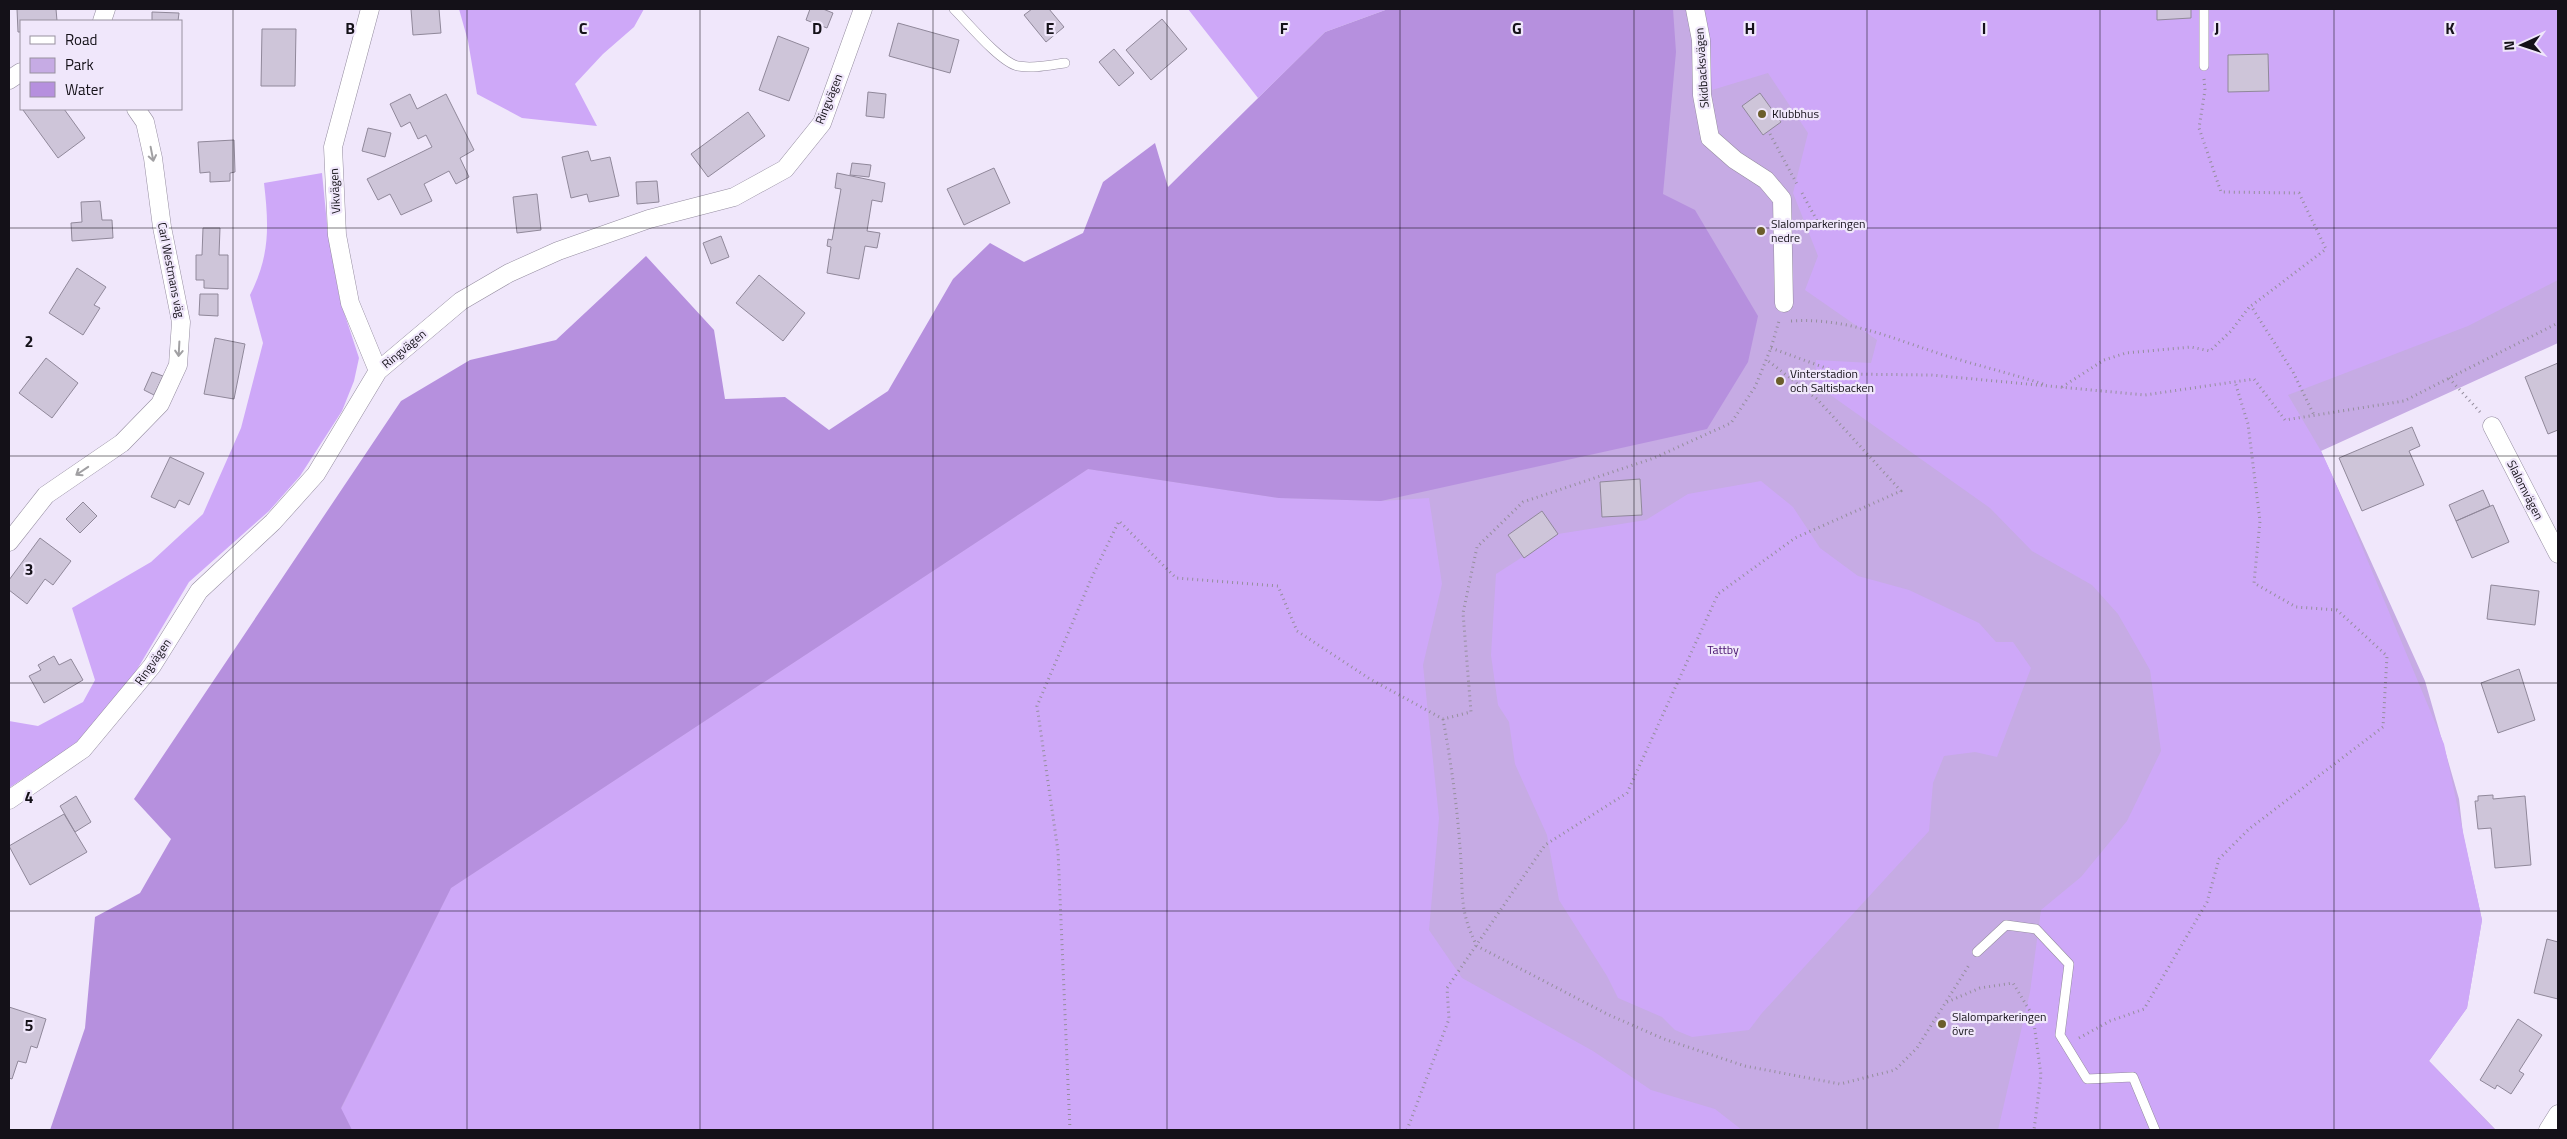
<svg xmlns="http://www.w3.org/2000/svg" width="2567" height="1139" viewBox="0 0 2567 1139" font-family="'Titillium Web',sans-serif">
<rect width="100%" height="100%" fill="#f0e7fb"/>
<path fill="#c6abe4" d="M1569 9H2127L2558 210V343L2321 451 2425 681 2459 799 2463 834 2482 920 2467 1008 2429 1061 2496 1130H189L755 530Z"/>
<path fill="#cea8f8" d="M459 9H644L634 27 603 54 575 84 597 126 522 118 477 94 468 41Z
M1188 9H1388L1325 32 1258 98Z
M1703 9H2558V280L2468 326 2288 395 2321 451 2332 475 2444 744 2482 920 2467 1008 2429 1061 2495 1130H1998L2030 992 2041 910 2081 877 2127 821 2161 751 2150 670 2118 614 2092 585 2032 551 1990 508 1815 384 1816 360 1871 363 1877 340 1805 290 1818 256 1793 193 1808 133 1768 73 1712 90Z
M322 173 328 234 340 300 359 358 354 381 342 411 300 476 269 511 189 582 132 678 78 742 9 788V721L38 726 83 702 95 680 72 608 151 562 203 514 241 428 263 343 250 295C270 256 269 226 264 183Z
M1088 469 1279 498 1381 501 1429 498 1442 584 1423 665 1439 818 1429 930 1462 978 1593 1051 1651 1090 1715 1109 1742 1130H352L341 1109 451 888Z
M1761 481 1793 507 1820 548 1858 576 1909 590 1979 623 1996 642H2013L2031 668 1997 757 1975 752 1944 756 1933 783 1929 831 1762 1013 1749 1030 1692 1037 1675 1030 1662 1017 1618 998 1607 976 1559 900 1547 835 1515 764 1509 722 1498 705 1491 655 1496 574 1558 534 1646 520 1688 494Z"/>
<path fill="#b690de" d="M1388 9H1673L1676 52 1663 194 1695 210 1758 316 1748 362 1707 429 1381 501 1279 498 1088 469 451 888 341 1108 352 1130H50L85 1028 95 917 140 893 171 839 134 799 401 401 470 360 556 340 646 256 714 330 725 399 785 397 829 430 888 391 953 279 990 243 1024 262 1083 233 1103 182 1155 143 1168 187 1325 32Z"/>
<path fill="#cec5d9" stroke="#90889a" d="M17 9H56L57 21H21V32H18Z
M411 9H439L441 33 413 35Z
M810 9H823L833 13 827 28 806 20Z
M1032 9H1049L1064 27 1046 42 1024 15Z
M2157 9H2191V18L2157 20Z
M152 12 179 13 178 21H152Z
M1162 19 1187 49 1151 80 1126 50Z
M898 23 959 40 950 73 889 56Z
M262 29H296L295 86H261Z
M778 36 809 48 789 101 759 90Z
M1114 49 1134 73 1119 86 1099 62Z
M2268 54 2269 91 2228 92V55Z
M868 92 886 94 884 118 866 116Z
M1760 93 1781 122 1763 135 1742 106Z
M410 94 417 109 446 94 474 150 460 158 469 177 456 184 449 171 424 184 432 201 401 215 390 194 378 200 367 179 432 147 426 135 418 139 410 122 401 127 390 104Z
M24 109H64L85 138 58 158 23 110Z
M748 112 765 136 708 177 691 154Z
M368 128 391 133 385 157 362 151Z
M234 140 235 172 230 173V181L210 182V172L200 173 198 142Z
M588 151 591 161 610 157 619 196 589 202 587 194 571 198 562 157Z
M852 163 871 165 869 177 850 175Z
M994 168 1010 203 964 225 947 189Z
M837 173 885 183 882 202 872 200 867 231 880 233 877 248 865 246 859 279 827 273 831 247 827 246 828 239 832 240 841 189 835 188Z
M657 181 659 202 637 204 636 182Z
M537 194 541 230 517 233 513 197Z
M100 201 102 220H112L113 238 72 241 71 223 82 222 81 202Z
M203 228H220L219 255H228V289L204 288V280H196V255H202Z
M721 236 729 257 711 264 703 243Z
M77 268 106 287 94 305 100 308 83 335 49 313Z
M759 275 805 313 783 341 736 303Z
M200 294H218V316L199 315Z
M215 338 245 344 234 399 204 394Z
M46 358 78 383 52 418 19 393Z
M2558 363V430L2548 434 2525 377Z
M152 372 163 376 154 395 144 390Z
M2412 427 2420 446 2409 451 2424 485 2362 511 2339 458Z
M170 457 204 473 189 505 179 500 175 508 151 497Z
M1640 479 1642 515 1602 517 1600 482Z
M2483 490 2490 506 2456 521 2449 505Z
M83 502 97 516 80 533 66 519Z
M2493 505 2509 542 2472 558 2456 521Z
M1542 511 1558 534 1524 558 1508 535Z
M40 538 71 561 53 585 45 579 27 604 9 590V580Z
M2491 585 2539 591 2535 625 2487 619Z
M54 656 59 665 71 659 83 680 44 703 29 676 41 670 38 665Z
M2519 669 2535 720 2498 733 2481 683Z
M2493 795V799L2525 796 2531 865 2495 868 2491 828 2478 829 2475 801H2478V796Z
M76 796 91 822 75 832 60 806Z
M64 814 87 852 30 885 9 846Z
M2547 939 2558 942V999L2534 993Z
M9 1007 46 1019 37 1048 31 1046 26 1063 18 1061 12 1079 9 1078Z
M2518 1019 2542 1035 2519 1071 2524 1074 2511 1094 2497 1085 2495 1089 2480 1080Z"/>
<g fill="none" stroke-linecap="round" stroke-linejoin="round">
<g stroke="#958da0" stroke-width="10">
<path id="lane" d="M954 9C967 22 1001 63 1018 66 1034 69 1050 65 1065 63
M2204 66V9
M1977 952 2006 925 2036 929 2069 964 2060 1035 2087 1079 2133 1077 2155 1130"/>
</g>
<g stroke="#958da0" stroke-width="19">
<path id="street" d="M370 9 333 147 337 235 350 303 378 371
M1695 9 1701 40 1702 95 1710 138 1735 160 1766 180 1782 199 1784 303
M102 21 106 9
M9 80 21 72
M2492 426 2558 554
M9 542 46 495 122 443 160 404 178 365 181 322 162 227 153 158 145 122 136 109
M9 800 83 749 152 666 199 591 273 522 316 474 378 371 461 301 509 273 558 251 649 219 734 197 785 169 822 123 863 9
M2548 1130 2558 1114"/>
</g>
<path stroke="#958e9d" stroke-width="3" stroke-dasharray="1 4" stroke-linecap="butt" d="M2204 79 2205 90 2199 128 2221 192 2299 193 2326 249 2251 306 2293 372 2314 415
M1770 134 1798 186
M1802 193 1821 228
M1791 321C1853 317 1901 343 1957 359 1987 368 2016 375 2046 385
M1771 348 1842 374 1931 375 2145 395 2254 379 2285 420 2404 401 2558 323
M2449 378 2480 412
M2062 387 2104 360 2126 353 2191 347 2210 351 2231 331 2250 306
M1443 719C1451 762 1457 805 1460 848 1464 889 1457 907 1477 946L1607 1014 1664 1039 1745 1066 1840 1084 1895 1070 1917 1048 1969 965
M1947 1002 1980 988 2013 983 2033 1016 2041 1075 2034 1130
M2079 1038 2110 1021 2144 1009 2207 902 2219 859 2249 829 2383 727 2387 656 2337 610 2296 607 2254 583 2260 521 2248 424 2235 382
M1070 1130 1058 851 1037 706 1092 577 1119 521 1176 578 1278 586 1297 631 1370 679 1443 719 1471 712 1463 613 1477 547 1523 502 1654 458 1731 423 1755 387 1771 348 1779 321
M1407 1130 1449 1019 1447 988 1545 845 1627 793 1718 594 1795 538 1901 491 1817 399 1767 360"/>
<use href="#lane" stroke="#fff" stroke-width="9"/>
<use href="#street" stroke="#fff" stroke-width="18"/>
</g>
<defs><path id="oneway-shaft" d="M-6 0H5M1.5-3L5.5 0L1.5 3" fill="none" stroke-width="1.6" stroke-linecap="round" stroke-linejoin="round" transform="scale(1.25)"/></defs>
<g stroke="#a1a0a3">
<use href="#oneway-shaft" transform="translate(152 154) rotate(79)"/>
<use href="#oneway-shaft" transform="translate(179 349) rotate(93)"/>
<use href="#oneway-shaft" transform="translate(82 471) rotate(146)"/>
</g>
<path fill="none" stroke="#141118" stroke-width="1" stroke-opacity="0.55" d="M233 9V1130M467 9V1130M700 9V1130M933 9V1130M1167 9V1130M1400 9V1130M1634 9V1130M1867 9V1130M2100 9V1130M2334 9V1130M9 228H2558M9 456H2558M9 683H2558M9 911H2558"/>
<g fill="#6b5e2b" stroke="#f0e7fb" stroke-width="2">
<circle cx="1762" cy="114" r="5"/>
<circle cx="1761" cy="231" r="5"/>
<circle cx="1780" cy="381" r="5"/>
<circle cx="1942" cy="1024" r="5"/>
</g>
<g text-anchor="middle" stroke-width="4.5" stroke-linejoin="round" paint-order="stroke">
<g font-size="12" fill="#141118" stroke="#f0e7fb">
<text transform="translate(1702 68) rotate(-94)" y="4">Skidbacksvägen</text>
<text transform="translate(829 99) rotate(-68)" y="4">Ringvägen</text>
<text transform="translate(335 191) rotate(-93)" y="4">Vikvägen</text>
<text transform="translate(171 270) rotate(79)" y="4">Carl Westmans väg</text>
<text transform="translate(404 349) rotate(-40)" y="4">Ringvägen</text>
<text transform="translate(2525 490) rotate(63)" y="4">Slalomvägen</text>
<text transform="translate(153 662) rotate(-55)" y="4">Ringvägen</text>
</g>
<g font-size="12" fill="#141118" stroke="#f0e7fb" text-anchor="start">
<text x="1772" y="118">Klubbhus</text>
<text x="1771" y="228">Slalomparkeringen<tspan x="1771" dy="14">nedre</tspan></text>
<text x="1790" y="378">Vinterstadion<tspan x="1790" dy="14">och Saltisbacken</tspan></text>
<text x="1952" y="1021">Slalomparkeringen<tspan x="1952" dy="14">övre</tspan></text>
</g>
<g font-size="12" fill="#47116e" stroke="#f0e7fb">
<text x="1723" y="654">Tattby</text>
</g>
</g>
<g font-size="16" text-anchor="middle" font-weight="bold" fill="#141118" stroke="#f0e7fb" stroke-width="4.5" stroke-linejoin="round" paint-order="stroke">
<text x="350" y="34">B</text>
<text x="583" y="34">C</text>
<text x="817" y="34">D</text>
<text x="1050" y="34">E</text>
<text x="1284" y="34">F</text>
<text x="1517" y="34">G</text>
<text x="1750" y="34">H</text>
<text x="1984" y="34">I</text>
<text x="2217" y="34">J</text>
<text x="2450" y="34">K</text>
<text x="29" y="347">2</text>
<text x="29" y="575">3</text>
<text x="29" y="803">4</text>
<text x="29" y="1031">5</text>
</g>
<rect width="2567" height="1139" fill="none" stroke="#141118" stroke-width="20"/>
<rect x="20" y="20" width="162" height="90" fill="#f0e7fb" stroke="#9891a0"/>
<rect x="30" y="36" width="25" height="8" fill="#ffffff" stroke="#9891a0"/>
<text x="65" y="45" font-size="15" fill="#141118">Road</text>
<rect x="30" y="58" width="25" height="15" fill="#c6abe4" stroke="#9891a0"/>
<text x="65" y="70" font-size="15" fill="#141118">Park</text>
<rect x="30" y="82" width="25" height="15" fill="#b690de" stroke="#9891a0"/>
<text x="65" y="95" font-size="15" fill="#141118">Water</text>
<g transform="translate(2522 45) rotate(267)" stroke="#f0e7fb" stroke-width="4" paint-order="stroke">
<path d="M0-4L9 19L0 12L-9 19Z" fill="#141118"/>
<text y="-8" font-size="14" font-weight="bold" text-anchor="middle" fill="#141118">N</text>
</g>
</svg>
